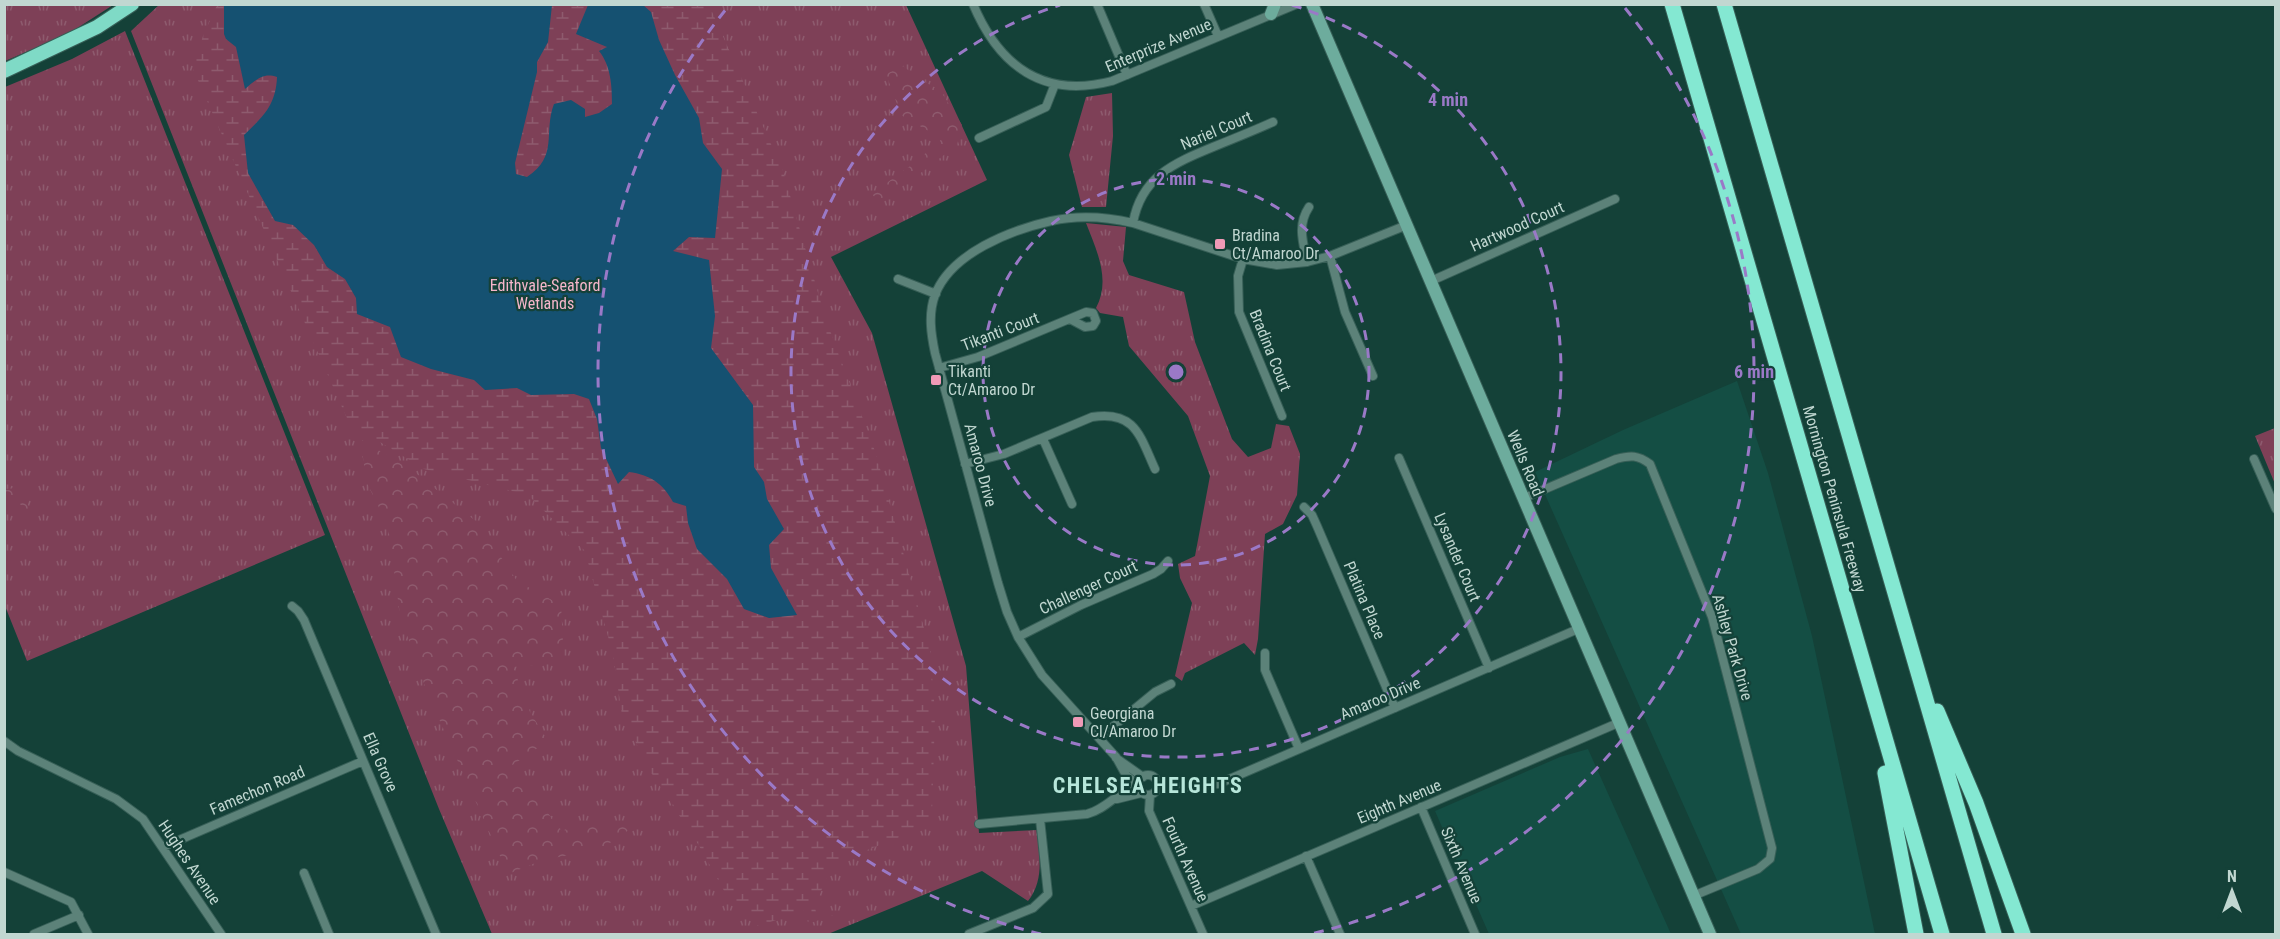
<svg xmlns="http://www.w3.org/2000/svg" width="2280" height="939" viewBox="0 0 2280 939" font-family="'Roboto Condensed',sans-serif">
<defs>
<pattern id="grass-tufts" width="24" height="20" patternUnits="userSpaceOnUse" patternTransform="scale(1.5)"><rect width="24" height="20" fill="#7e4057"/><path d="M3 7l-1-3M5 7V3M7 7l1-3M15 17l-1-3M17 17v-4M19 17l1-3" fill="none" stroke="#8e5b6e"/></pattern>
<pattern id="forest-crowns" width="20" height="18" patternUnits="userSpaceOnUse" patternTransform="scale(1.5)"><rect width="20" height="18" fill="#7e4057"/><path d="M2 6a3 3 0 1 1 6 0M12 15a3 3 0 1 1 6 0" fill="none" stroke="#8e5b6e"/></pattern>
<pattern id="wetland-marsh" width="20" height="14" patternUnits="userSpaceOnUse" patternTransform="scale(1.5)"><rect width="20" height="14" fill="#7e4057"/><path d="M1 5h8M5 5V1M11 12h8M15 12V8" fill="none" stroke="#8e5b6e"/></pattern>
</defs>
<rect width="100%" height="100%" fill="#144138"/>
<path fill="#144e44" d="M1737 381 1768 473 1812 636 1875 934H1741L1535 472 1623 430Z
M1588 749 1671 934H1489L1435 811 1560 757Z"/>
<path fill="url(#grass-tufts)" d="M160 4 906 5 987 180 831 257 872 333 966 666 979 833 1037 830C1039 855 1045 879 1028 901L982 871 828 934H492L439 809 131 31Z
M5 5H113L68 34 5 61Z
M125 31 325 535 27 661 5 606V87L72 59Z
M1112 93 1113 136 1106 207H1082L1069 155 1086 97Z
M1086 223 1126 227 1123 261 1129 275 1184 292 1195 342 1232 439 1248 457 1271 448 1276 424 1289 426 1300 454 1297 495 1283 524 1265 534 1258 639 1255 655 1244 643 1185 673 1182 681 1175 676 1192 603 1180 578 1178 564 1195 556 1210 476 1188 416 1129 346 1123 317 1100 313 1096 308C1111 280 1097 251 1086 223Z
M2275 428V484L2255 436Z"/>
<path fill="url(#forest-crowns)" d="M903 66 921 80 940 90 962 125 957 145 918 175 879 200 871 194 913 164 942 139 901 115 886 74Z
M360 439 413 471 478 523 517 581 561 605 564 662 513 667 530 712 548 741 511 766 562 831 605 824 639 823 601 849 543 860 508 874 427 692 400 615 388 526 367 483Z
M17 488 28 494V509H23L19 502 5 504V489Z"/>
<path fill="url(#wetland-marsh)" d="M217 5H709L783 171 825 317 876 454 930 650 935 713 932 815 900 837 832 864 815 906 816 913 829 911 833 915 808 924 806 910 758 926 727 896 698 844 650 771 622 715 613 655 585 551 528 495 424 469 349 423 193 69 203 36Z"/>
<path fill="#155171" d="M224 5H552L548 42 537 62V72L515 163 516 174 527 177C559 156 543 133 554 104L571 100 585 109V117L599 113 612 104C612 86 611 66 599 51L607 47 576 34 588 5H643L651 12 659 40 675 75 699 118 703 143 722 169 715 238 689 237 673 251 709 260 715 316 711 348 753 405 754 467 764 482 767 499 784 529 769 545 771 568 797 615 769 618 744 609 727 579 697 549 688 523 686 506 673 502C663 483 650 475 629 472L618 484 601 448 597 419 589 399 574 394 531 395 517 388 485 390 474 380 431 369 401 357 390 327 357 314 356 298 345 279 327 267 314 245 293 225 275 221 248 173 244 135C263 117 276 105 277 77 263 72 256 80 245 89L236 47 226 39 224 34Z"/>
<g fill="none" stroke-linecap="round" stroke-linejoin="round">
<g stroke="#375f57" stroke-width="10">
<path id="minor" d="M973 4C999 66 1043 99 1112 81L1297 4
M1097 4 1127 75
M1204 4 1218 36
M979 138 1046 107 1055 84
M1133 223C1141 177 1174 163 1213 147 1233 139 1253 131 1273 122
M1330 256 1345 312 1373 376
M1243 259 1238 276 1239 312 1282 416
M1307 262C1303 242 1297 225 1309 207
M898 279 936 294
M1431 281 1615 199
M939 368 978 357 1086 312 1093 313 1096 321 1093 326 1085 327 1070 319
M1043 439 1072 504
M1399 458 1489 668
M2254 459 2276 509
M965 464 1004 454 1092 417C1135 410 1140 436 1155 469
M1524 498 1616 459C1631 455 1638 455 1650 464L1712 617 1772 848 1770 859 1758 869 1693 896
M1304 507 1312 515 1317 526 1395 708
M292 606 298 611 304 620 436 934
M1018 637 1081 605 1153 574 1161 569 1168 561
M1265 653V670L1299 749
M1099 738 1155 692 1171 684
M4 741 18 751 116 799 143 819 221 934
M1116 758 1143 777
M1138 785a10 10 0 1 1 20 0a10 10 0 1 1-20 0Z
M1138 785 1126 775 1116 757 1042 675 1018 637 1007 612 998 583 935 353C931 334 928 314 935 295 951 253 1011 230 1051 221 1078 215 1107 217 1133 223L1243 259 1277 265 1307 262 1330 256 1407 225
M1158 789 1218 784 1578 629
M1150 795 1149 811 1203 934
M1117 799 1141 793
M1421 807 1475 934
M979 824 1087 814C1107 809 1119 790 1138 785
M163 847 363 761
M1306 856 1340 934
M4 872 71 902 88 934
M304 873 329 934
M1191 906 1618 723
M34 934 79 915
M969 934 1033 908 1048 894 1040 819"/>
</g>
<g stroke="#375f57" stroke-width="14">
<path id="secondary" d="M1312 4 1710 934
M1271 14 1275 4"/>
</g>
<g stroke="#375f57" stroke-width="16">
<path id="trunk" d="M4 71 97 27 132 4"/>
</g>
<g stroke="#375f57" stroke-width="17">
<path id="motorway" d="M1672 4 1942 934
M1724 4 1994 934
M1937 711 1976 803 2023 934
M1885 773 1916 934"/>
</g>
<use href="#minor" stroke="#5c8279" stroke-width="8"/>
<use href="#secondary" stroke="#6dac9d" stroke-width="12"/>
<use href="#trunk" stroke="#7fdac6" stroke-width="14"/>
<use href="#motorway" stroke="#84e8d2" stroke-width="15"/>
</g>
<g fill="none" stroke="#9a79c7" stroke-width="3" stroke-dasharray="10 8">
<circle cx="1176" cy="372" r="193"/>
<path d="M1292 5A385 385 0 1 1 1060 5"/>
<path d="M1041 934A578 578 0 0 1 727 8M1625 8A578 578 0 0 1 1311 934"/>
</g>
<g fill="#f09ab7" stroke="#144138" stroke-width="2">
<rect x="1214" y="238" width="12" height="12" rx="3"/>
<rect x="930" y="374" width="12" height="12" rx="3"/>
<rect x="1072" y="716" width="12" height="12" rx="3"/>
</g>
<g text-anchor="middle" stroke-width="4.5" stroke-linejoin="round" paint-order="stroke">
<g font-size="16" fill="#c1d7d1" stroke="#144138">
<text transform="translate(1158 45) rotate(-23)" y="6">Enterprize Avenue</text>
<text transform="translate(1216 130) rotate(-23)" y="6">Nariel Court</text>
<text transform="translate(1517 226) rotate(-24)" y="6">Hartwood Court</text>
<text transform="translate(1000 331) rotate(-21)" y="6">Tikanti Court</text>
<text transform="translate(1271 350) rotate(68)" y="6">Bradina Court</text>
<text transform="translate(1526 463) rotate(67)" y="6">Wells Road</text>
<text transform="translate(981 465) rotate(75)" y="6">Amaroo Drive</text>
<text transform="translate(1835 499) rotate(74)" y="6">Mornington Peninsula Freeway</text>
<text transform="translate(1458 557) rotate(67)" y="6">Lysander Court</text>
<text transform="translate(1088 587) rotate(-25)" y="6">Challenger Court</text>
<text transform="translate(1365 600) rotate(67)" y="6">Platina Place</text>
<text transform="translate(1733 647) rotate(74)" y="6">Ashley Park Drive</text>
<text transform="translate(1380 698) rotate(-23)" y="6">Amaroo Drive</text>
<text transform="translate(381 762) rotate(66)" y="6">Ella Grove</text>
<text transform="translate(257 790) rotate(-23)" y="6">Famechon Road</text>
<text transform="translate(1399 801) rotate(-23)" y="6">Eighth Avenue</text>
<text transform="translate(1186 859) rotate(66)" y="6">Fourth Avenue</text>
<text transform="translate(190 862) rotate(56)" y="6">Hughes Avenue</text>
<text transform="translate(1462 865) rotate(67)" y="6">Sixth Avenue</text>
</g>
<g font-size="16" fill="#c1d7d1" stroke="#144138" text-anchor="start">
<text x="1232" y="241">Bradina<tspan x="1232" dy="18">Ct/Amaroo Dr</tspan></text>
<text x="948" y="377">Tikanti<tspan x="948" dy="18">Ct/Amaroo Dr</tspan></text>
<text x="1090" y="719">Georgiana<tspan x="1090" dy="18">Cl/Amaroo Dr</tspan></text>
</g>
<g font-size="16" fill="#f6b6cb" stroke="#144138">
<text x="545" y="291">Edithvale-Seaford<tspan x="545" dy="18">Wetlands</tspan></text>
</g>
<g font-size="22" font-weight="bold" letter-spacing="1.5" fill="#b7e6da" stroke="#144138">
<text x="1148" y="793">CHELSEA HEIGHTS</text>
</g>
</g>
<circle cx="1176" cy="372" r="9" fill="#9a79c7" stroke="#144138" stroke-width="3"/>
<g font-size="18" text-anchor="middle" font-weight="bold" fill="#9a79c7" stroke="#144138" stroke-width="4.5" stroke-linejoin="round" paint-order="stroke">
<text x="1448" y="106">4 min</text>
<text x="1176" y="185">2 min</text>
<text x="1754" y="378">6 min</text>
</g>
<rect width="2280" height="939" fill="none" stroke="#c1d7d1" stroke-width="12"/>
<g transform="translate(2232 891)" stroke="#144138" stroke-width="4.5" paint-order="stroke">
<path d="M0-4.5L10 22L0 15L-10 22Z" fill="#c1d7d1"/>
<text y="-9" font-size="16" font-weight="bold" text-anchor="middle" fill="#c1d7d1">N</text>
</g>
</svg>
